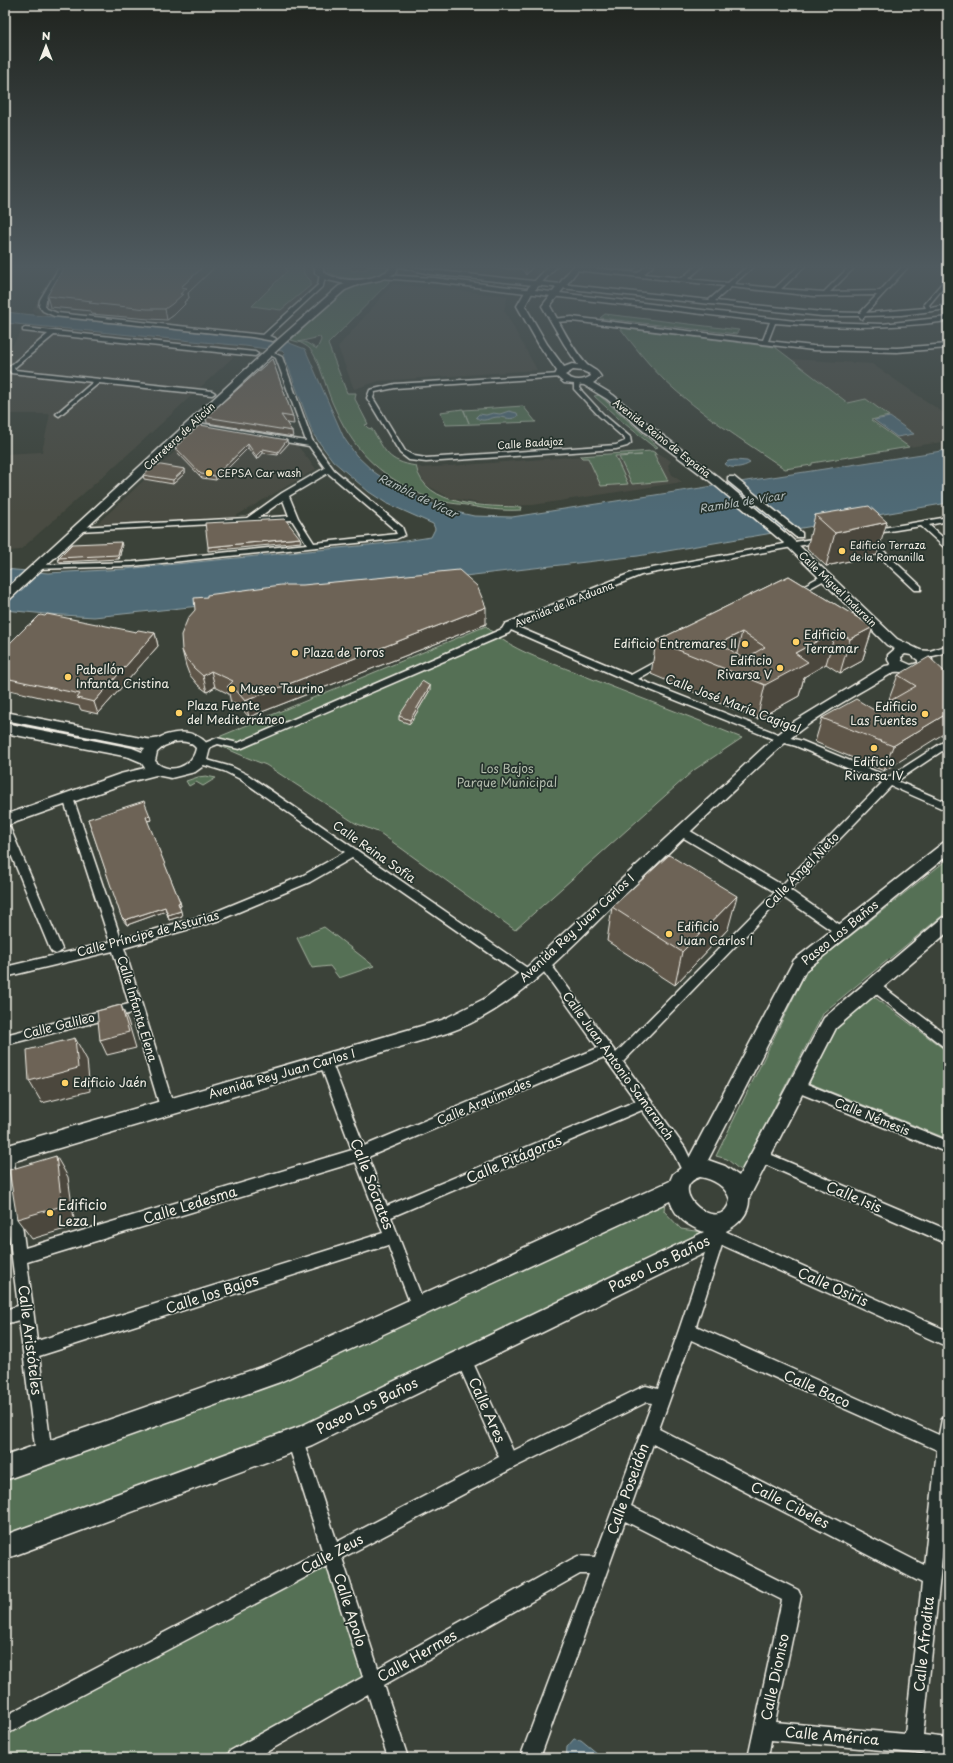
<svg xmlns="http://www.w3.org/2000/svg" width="953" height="1763" viewBox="0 0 953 1763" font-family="'Playpen Sans',sans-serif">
<rect width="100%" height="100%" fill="#3b4239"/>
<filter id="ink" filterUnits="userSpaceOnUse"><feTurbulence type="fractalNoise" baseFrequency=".025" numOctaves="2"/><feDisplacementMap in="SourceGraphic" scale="8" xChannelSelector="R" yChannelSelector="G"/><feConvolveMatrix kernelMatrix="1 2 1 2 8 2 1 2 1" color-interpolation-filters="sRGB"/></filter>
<g filter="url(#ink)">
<path fill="#4a4c42" d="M56 266H307L310 274 318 284 254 338 41 316 32 311Z
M393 284 508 296 504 310 537 370 379 381 354 389 338 347Z
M26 324 245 346 137 446 20 550 5 551V454L42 452 50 414H5V357Z
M790 359 872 364 948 416V441L909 447Z
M199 429 297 445 316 469 234 517 97 524Z
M655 451 671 461 668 465 672 475 682 482 533 505 496 506 450 498 425 484 416 466 422 468Z"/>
<path fill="#556f55" stroke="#a4b09e" d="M288 266H303L304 274 311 281V285L281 310 252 306 287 271 285 269Z
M328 266H348L352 271 367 269 368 266H388C384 284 338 281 327 271Z
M388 278H393L328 344 347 393H356L355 399 368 424 365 425 368 428 372 429C386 452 387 461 416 466 424 508 489 506 522 507L521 510C502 511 485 509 466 505 452 503 435 502 422 495 375 472 353 450 332 402 326 388 319 359 310 349 307 346 303 344 299 342H305L317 349 321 340 320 337 298 342 291 340 346 287Z
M605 314 739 330 736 334 600 318Z
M620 328 775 347 848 403 866 399 889 416 871 420 909 447 812 463V465L785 469C744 441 700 414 664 380 648 364 634 346 620 328Z
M599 395 658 447 655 448 619 419 594 396Z
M523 406 536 422 446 425 440 412 463 409 469 423 464 410Z
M652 451 657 454H654L668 481 632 484 619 457 642 455 615 456 628 484 601 486 588 458H582L580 456Z
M486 626C510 651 546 660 577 673 632 695 687 715 742 738L694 770 515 930 380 833 355 823 266 765 248 758 209 741Z
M206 776 216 778 203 786 196 782 189 786 186 781 198 777Z
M948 859V911L824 1012 741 1171 727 1159 716 1156 807 970Z
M324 927 374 966 339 978 330 966 312 968 297 938Z
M873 996 948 1052V1139L809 1083 839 1022Z
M665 1201 664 1211 681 1229 702 1232 311 1426 5 1540V1477Z
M332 1554 373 1681 237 1758H5V1726Z"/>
<path fill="#506b76" stroke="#92a1a4" d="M5 312 254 338 287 342 305 349 344 438 356 455 374 472 399 489 447 510 474 516 512 517 948 450V503L638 556 257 600 94 617 46 614 5 610V569L48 573 125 569 399 542 431 537 435 529 433 524 386 503 369 492 333 461 313 434 284 355 285 353 282 351 245 346 5 323Z
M509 411 517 413 518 416C511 421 506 417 498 417 490 417 483 424 476 417L479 414 486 415 493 413 500 414Z
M890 417 914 434 897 437 874 420Z
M735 460 747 461 750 463C744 467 731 470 725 464L728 461Z
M574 1739 581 1740 603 1758H566L567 1747Z"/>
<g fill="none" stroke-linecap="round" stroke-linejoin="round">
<g stroke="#f4f1e8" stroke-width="3">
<path id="street" d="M60 266H66L46 300 45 306 47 309 57 313 263 335 318 285 320 274 325 275 323 286 269 336 275 338 276 339 273 341 252 337 54 316 43 311 39 306 40 300Z
M396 266H408L430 270 709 300 725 286 575 270 572 268 575 266 638 273 646 266H653L644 274 682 278 696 266H703L688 279 728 283 748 266H754L734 284 775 288 799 266H805L781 289 824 292 850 266H856L830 292 880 291 903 266H909L866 313 926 308 924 304 948 276V282L929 305 931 308 948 305V309L901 315 865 316 862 319 859 316H822L430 274ZM731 287 814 296 877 295 860 313 822 312 715 301Z
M383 275 434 278 795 321 882 324 948 317V321C890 329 833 328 775 323L768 341 813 346 897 348 948 344V348L897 352 813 350 572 321 554 322 551 320 552 319 572 317 763 340 770 322 434 282 381 278V276Z
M25 328 255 352 258 354 255 356 54 335 14 368 15 370 212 391 215 393 212 395 99 383 59 416 56 414 57 413 93 382 11 373 8 368 9 367 48 334 23 331V329Z
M270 351 282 357 312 440 334 470 402 527 405 535 396 539 133 566 35 569V565H38L133 562 307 544 292 520 79 531 75 529 79 527 247 518 282 493 325 468 309 446 192 426 189 424 192 422 306 441 276 358 267 353ZM328 473 395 530 397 534 314 543 298 518 289 496ZM283 500 289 516 258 518Z
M560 374 563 376 562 377 395 388 375 392 373 398 405 451 414 456 426 458 616 445 625 441V439L599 416 574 389V383L577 381 580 383 579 388 603 414 630 437 631 443 627 446 616 449 426 462 409 460 400 453 367 398 370 390 395 384Z
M728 477H734L802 533V537H796L728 481Z
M948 517V521L929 525 948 542V548H945L921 526 871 534 867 532 871 530Z
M822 537 826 539 825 541 641 575 515 626 631 675 662 658H668L669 660 668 662 638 679 783 736 802 741 889 777 948 739V747L897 781 948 803V811L891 786 790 890 846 929 848 932 846 935 842 936 838 935 783 897 623 1062 685 1148 696 1171 694 1175 689 1177 684 1175 675 1156 642 1110 391 1217 425 1306 423 1311 418 1313 413 1311 388 1245 39 1356 52 1454 50 1460 44 1462 38 1460 36 1454 19 1320 5 1324V1310L18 1306 5 1202V1149L11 1151 13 1155 25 1248 352 1150 319 1061 321 1057 325 1056 329 1057 331 1061 364 1146 598 1048 539 965 537 962 539 959 543 957 547 959 616 1053 775 892 677 834 676 831 677 828H685L782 885 882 783 796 746 778 741 628 681 511 630 509 633 242 748 239 749 218 744 203 750 200 749 198 747 200 745 217 738 238 743 502 629 505 624 636 571ZM604 1057 636 1101 387 1206 368 1157ZM356 1162 383 1233 37 1341 27 1262Z
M865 539H871L921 586V590H915L865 543Z
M823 575H826L830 577 797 595 794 596 790 593Z
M948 645V651C938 655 922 661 913 653L917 650 930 651Z
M200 758 232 767 248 775 533 972 535 975 533 978 529 980 525 978 352 858 310 882 217 921 124 948 174 1107 172 1111 167 1113 162 1111 160 1107 132 1013 5 1045V1035L129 1004 113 951 5 977V967L110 942 63 798 64 795 68 794 73 798 121 939 210 914 302 876 345 852 240 779 224 771 197 763 195 761 197 759Z
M5 827H10L11 830 62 949 60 952 56 954 52 952 50 949 5 840Z
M874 981 878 983 948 1036V1048L944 1047 870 989 868 986 870 983Z
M797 1080 948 1141V1153L792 1090 791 1086 792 1082Z
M760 1150 948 1230V1244L755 1160 753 1156 755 1152Z
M718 1228 948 1331V1347L722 1245 696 1326 939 1435 942 1419 948 1417V1501L923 1735 948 1738V1756L771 1740 768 1758H748L782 1600 625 1521 540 1758H520L589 1574H580L384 1685 408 1758H388L368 1694 256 1758H227L230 1751 363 1677 327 1566 5 1735V1716L322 1550 287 1440 289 1434 295 1432 301 1434 337 1542 499 1457 456 1359 459 1354 464 1351 469 1354 513 1451 640 1388 646 1386 658 1389 679 1330 711 1235 713 1230ZM691 1340 937 1450 924 1565 659 1429ZM647 1402 652 1403 595 1557 578 1556 572 1559 378 1668 342 1558 515 1467ZM653 1444 922 1583 905 1734 775 1722 801 1596 798 1590 631 1506Z"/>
</g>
<g stroke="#f4f1e8" stroke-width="3">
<path id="secondary" d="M315 266H323V272C342 284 370 282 389 270L390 266H398L396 273 380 280 360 284 345 290 287 341 9 600 5 601V590L281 337 339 286 345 284 323 279 315 273Z
M549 266H557L532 293 525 306 547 344 564 367 572 364 578 365 564 344 542 306 573 266H581L550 306C561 325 572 349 587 365 593 370 597 369 601 377L593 383 613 395 654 429 718 477 791 538 897 639 922 651 932 659V665C923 678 906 670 894 672 858 694 816 715 785 743 727 795 672 850 616 903 565 952 515 1010 447 1033L5 1164V1146L442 1020 484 999 527 967 776 736 795 721 885 666 891 665 888 660V655L895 649 887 645 783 542 710 481 646 433 607 399 584 385 564 383 555 375 557 371 539 345 517 306 526 290ZM573 370 583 371 590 374 591 376C582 382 573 381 565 375ZM905 654 911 655 918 660V663L911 665 902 661 901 657Z
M5 712 141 738C145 739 150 740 154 739 158 739 162 736 166 735 183 730 200 732 210 748L207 760 202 767 195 772 171 778 156 775 129 782 5 826V815L120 774 145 768 141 762 129 757 5 733V723L132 748 142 752 145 748 5 720ZM174 742C183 741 190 741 196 748 193 767 169 776 155 761L157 752 164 746Z
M948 841V855L806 970 708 1160 725 1166 739 1176 824 1018 942 918 948 916V932L836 1028 749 1198C750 1213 739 1224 726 1231L728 1236 725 1243 312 1445 5 1559V1535L299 1427 704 1232C688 1226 676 1218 670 1201L280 1382 5 1480V1456L269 1364 670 1181 673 1174 686 1164 794 960 943 843ZM700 1177C713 1179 726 1186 730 1200 721 1239 663 1188 700 1177Z"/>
</g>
<use href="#street" fill="#26332d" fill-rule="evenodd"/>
<use href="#secondary" fill="#26332d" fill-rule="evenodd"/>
</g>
<path fill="#5e564a" stroke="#f4f1e8" d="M491 266H533L526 275 522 269H503Z
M591 266H637L633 271Z
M193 288 188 293 189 298 184 302 185 304 174 315 167 320 149 319 91 314V311L50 307 47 296Z
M272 359 293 417 294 424 286 423 292 431 293 437 207 423 206 417Z
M200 425 288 444 278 455 263 453 257 460 248 448 216 480 202 478 176 451 175 447Z
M185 469V473L173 484 144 479 143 475Z
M815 515 877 555 826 566 807 548Z
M300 538 301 542 208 551V547Z
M122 546 119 559 59 562 58 558Z
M789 576 873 627 862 661 840 673 826 664 804 677 799 696 757 719 651 674 656 641Z
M486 624 249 717 238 705 231 703 229 694 215 687 207 692 198 685 189 674 186 666 182 650Z
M136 632 155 633 158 646 98 714 81 710 79 706 5 689V648Z
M898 675H948L884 771 815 742 822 718 874 710 891 700 889 699Z
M430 690 410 724 399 720V716Z
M88 819 151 820 147 821 180 902 181 906 179 907 182 916 169 920 166 911 127 925 123 920Z
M612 907 728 929 675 985 607 941Z"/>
<path fill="#4c463c" stroke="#f4f1e8" d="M204 266H216L188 293 189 298 184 302 185 304 174 315 167 320 165 309 181 287Z
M526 266H533L526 275Z
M633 266H637L633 271Z
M287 440 288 444 278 455V452Z
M248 444V448L216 480 215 476Z
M263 449V453L257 460 256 456Z
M185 469V473L173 484V480Z
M887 522 877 555 826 566 835 533Z
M121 542 122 546 119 559 118 555Z
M486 607V624L249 717 245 701Z
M873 627 862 661 840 673 850 639Z
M836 631 826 664 804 677 799 696 757 719 765 685 795 653Z
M742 632 734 666 720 643Z
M155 633 158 646 98 714 94 702Z
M211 671 215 687 207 692 203 676Z
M430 686V690L410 724V720Z
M948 713V731L884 771 893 746Z
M150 816 151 820 147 821 146 817Z
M737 896 728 929 675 985 682 952Z
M180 902 181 906 179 907 178 903Z
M165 907 166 911 127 925 125 920Z
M181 911 182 916 169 920 168 915Z
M121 1005 128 1021 136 1048 107 1055 100 1040Z
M75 1038 87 1060 90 1091 42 1103 29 1081Z
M56 1156 68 1177 75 1226 32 1239 17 1219Z"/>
<path fill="#6d6456" stroke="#f4f1e8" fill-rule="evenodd" d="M65 266H204L181 287 187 288 180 294H183L172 304 165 309H147L89 303 92 301 47 296Z
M272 359 293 417 281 415 292 431 206 417Z
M200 425 287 440 278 452 263 449 256 456 248 444 215 476 201 474 175 447Z
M155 464 185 469 173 480 143 475Z
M869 506 887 522 835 533 815 515Z
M285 519 300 538 208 547 205 523Z
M121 542 118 555 58 558 72 544Z
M459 570 477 586 486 607 245 701 235 689 227 687 233 681 211 671 203 676 194 668 185 657 182 650 181 635 188 618 195 610 194 598 207 597V595L281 585H303Z
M789 576 873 627 850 639 836 631 795 653 808 662 765 685 656 641ZM742 632 765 647 744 659 720 643Z
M47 614 136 632 138 630 155 633 94 702 77 698 80 694 5 678V648L28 625H30L40 615 45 616Z
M929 657 948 675V713L893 746 822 718 856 699 874 710 916 686 898 675Z
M422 681 430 686 410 720 399 716Z
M144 801 150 816 146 817 180 902 178 903 181 911 168 915 165 907 125 920 121 916 88 819Z
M669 855 737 896 682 952 612 907Z
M121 1005 129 1032 100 1040 97 1011Z
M75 1038 78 1068 29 1081 27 1050Z
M56 1156 62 1206 17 1219 9 1170Z"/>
</g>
<linearGradient id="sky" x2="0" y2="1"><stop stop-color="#20241f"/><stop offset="0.52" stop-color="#4f5a5f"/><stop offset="1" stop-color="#4f5a5f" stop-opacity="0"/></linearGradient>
<rect width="953" height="513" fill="url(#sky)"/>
<g fill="#ffd166" stroke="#26332d" stroke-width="1.5">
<circle cx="209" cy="473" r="4"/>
<circle cx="842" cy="551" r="4"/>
<circle cx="796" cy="642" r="4"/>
<circle cx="745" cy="644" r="4"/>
<circle cx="295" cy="653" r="4"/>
<circle cx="780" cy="668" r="4"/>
<circle cx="68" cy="677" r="4"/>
<circle cx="232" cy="689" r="4"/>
<circle cx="179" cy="713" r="4"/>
<circle cx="925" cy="714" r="4"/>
<circle cx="874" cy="748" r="4"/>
<circle cx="669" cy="934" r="4"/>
<circle cx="65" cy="1083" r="4"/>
<circle cx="50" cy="1213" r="4"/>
</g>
<g text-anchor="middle" stroke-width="3.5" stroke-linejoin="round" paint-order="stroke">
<g font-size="10" fill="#f4f1e8" stroke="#26332d">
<text transform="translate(179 436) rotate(-43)" y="4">Carretera de Alicún</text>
<text transform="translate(662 438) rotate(38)" y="4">Avenida Reino de España</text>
<text transform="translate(530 443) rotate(-4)" y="4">Calle Badajoz</text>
<text transform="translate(838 589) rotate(44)" y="4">Calle Miguel Indurain</text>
<text transform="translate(564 604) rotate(-22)" y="4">Avenida de la Aduana</text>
</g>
<g font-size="10" fill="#f4f1e8" stroke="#26332d" text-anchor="start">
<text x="217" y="477">CEPSA Car wash</text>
<text x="850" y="549">Edificio Terraza<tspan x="850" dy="12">de la Romanilla</tspan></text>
</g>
<g font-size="11" font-style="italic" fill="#b2bbba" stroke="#26332d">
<text transform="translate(418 496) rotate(26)" y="4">Rambla de Vícar</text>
<text transform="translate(742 502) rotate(-9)" y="4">Rambla de Vícar</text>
</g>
<g font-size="12" fill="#f4f1e8" stroke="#26332d" text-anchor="start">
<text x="804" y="639">Edificio<tspan x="804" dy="14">Terramar</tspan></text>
<text x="737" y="648" text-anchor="end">Edificio Entremares II</text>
<text x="303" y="657">Plaza de Toros</text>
<text x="772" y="665" text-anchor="end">Edificio<tspan x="772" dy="14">Rivarsa V</tspan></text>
<text x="76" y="674">Pabellón<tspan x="76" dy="14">Infanta Cristina</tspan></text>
<text x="240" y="693">Museo Taurino</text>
<text x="187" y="710">Plaza Fuente<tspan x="187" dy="14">del Mediterráneo</tspan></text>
<text x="917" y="711" text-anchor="end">Edificio<tspan x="917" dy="14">Las Fuentes</tspan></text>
<text x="874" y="766" text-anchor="middle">Edificio<tspan x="874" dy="14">Rivarsa IV</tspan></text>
<text x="677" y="931">Edificio<tspan x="677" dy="14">Juan Carlos I</tspan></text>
<text x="73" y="1087">Edificio Jaén</text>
</g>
<g font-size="12" fill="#f4f1e8" stroke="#26332d">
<text transform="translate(733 704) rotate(21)" y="4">Calle José María Cagigal</text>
<text transform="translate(374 852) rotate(35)" y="4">Calle Reina Sofía</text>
<text transform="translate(802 871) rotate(-46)" y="4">Calle Ángel Nieto</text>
<text transform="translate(577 928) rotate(-43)" y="4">Avenida Rey Juan Carlos I</text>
<text transform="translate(840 933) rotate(-39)" y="4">Paseo Los Baños</text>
<text transform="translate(148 934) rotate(-15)" y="4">Calle Príncipe de Asturias</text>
<text transform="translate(137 1009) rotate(73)" y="4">Calle Infanta Elena</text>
<text transform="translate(59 1026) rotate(-14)" y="4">Calle Galileo</text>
<text transform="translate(618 1066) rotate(54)" y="4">Calle Juan Antonio Samaranch</text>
<text transform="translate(282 1074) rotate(-16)" y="4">Avenida Rey Juan Carlos I</text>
<text transform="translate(484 1102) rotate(-23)" y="4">Calle Arquímedes</text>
<text transform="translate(872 1117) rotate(22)" y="4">Calle Némesis</text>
</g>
<g font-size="12" fill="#b4bdad" stroke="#26332d">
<text x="507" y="773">Los Bajos<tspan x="507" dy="14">Parque Municipal</tspan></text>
</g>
<g font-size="14" fill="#f4f1e8" stroke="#26332d">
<text transform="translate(514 1159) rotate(-23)" y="5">Calle Pitágoras</text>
<text transform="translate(372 1184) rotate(69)" y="5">Calle Sócrates</text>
<text transform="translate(854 1197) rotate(23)" y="5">Calle Isis</text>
<text transform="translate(190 1205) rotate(-17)" y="5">Calle Ledesma</text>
<text transform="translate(659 1264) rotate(-26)" y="5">Paseo Los Baños</text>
<text transform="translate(833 1287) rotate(24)" y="5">Calle Osiris</text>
<text transform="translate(212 1294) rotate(-18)" y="5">Calle los Bajos</text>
<text transform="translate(30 1340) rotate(83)" y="5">Calle Aristóteles</text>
<text transform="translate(817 1389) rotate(24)" y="5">Calle Baco</text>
<text transform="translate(367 1406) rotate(-26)" y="5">Paseo Los Baños</text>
<text transform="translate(487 1410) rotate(66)" y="5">Calle Ares</text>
<text transform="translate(628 1489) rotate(-70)" y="5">Calle Poseidón</text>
<text transform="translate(790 1505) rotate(27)" y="5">Calle Cibeles</text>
<text transform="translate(332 1554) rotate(-28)" y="5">Calle Zeus</text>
<text transform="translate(350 1610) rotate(72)" y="5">Calle Apolo</text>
<text transform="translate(924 1644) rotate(-84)" y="5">Calle Afrodita</text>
<text transform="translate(417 1656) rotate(-30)" y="5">Calle Hermes</text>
<text transform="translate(775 1677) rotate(-78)" y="5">Calle Dioniso</text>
<text transform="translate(832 1736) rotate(5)" y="5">Calle América</text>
</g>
<g font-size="14" fill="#f4f1e8" stroke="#26332d" text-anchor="start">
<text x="58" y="1210">Edificio<tspan x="58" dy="16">Leza I</tspan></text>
</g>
</g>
<rect width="953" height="1763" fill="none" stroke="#26332d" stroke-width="20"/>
<rect x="10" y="10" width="933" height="1743" fill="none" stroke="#f4f1e8" stroke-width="1.5" filter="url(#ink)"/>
<g transform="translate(46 46)" stroke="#26332d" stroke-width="3" paint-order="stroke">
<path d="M0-3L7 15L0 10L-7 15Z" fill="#f4f1e8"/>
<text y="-6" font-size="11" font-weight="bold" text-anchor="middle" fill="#f4f1e8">N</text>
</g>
</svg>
